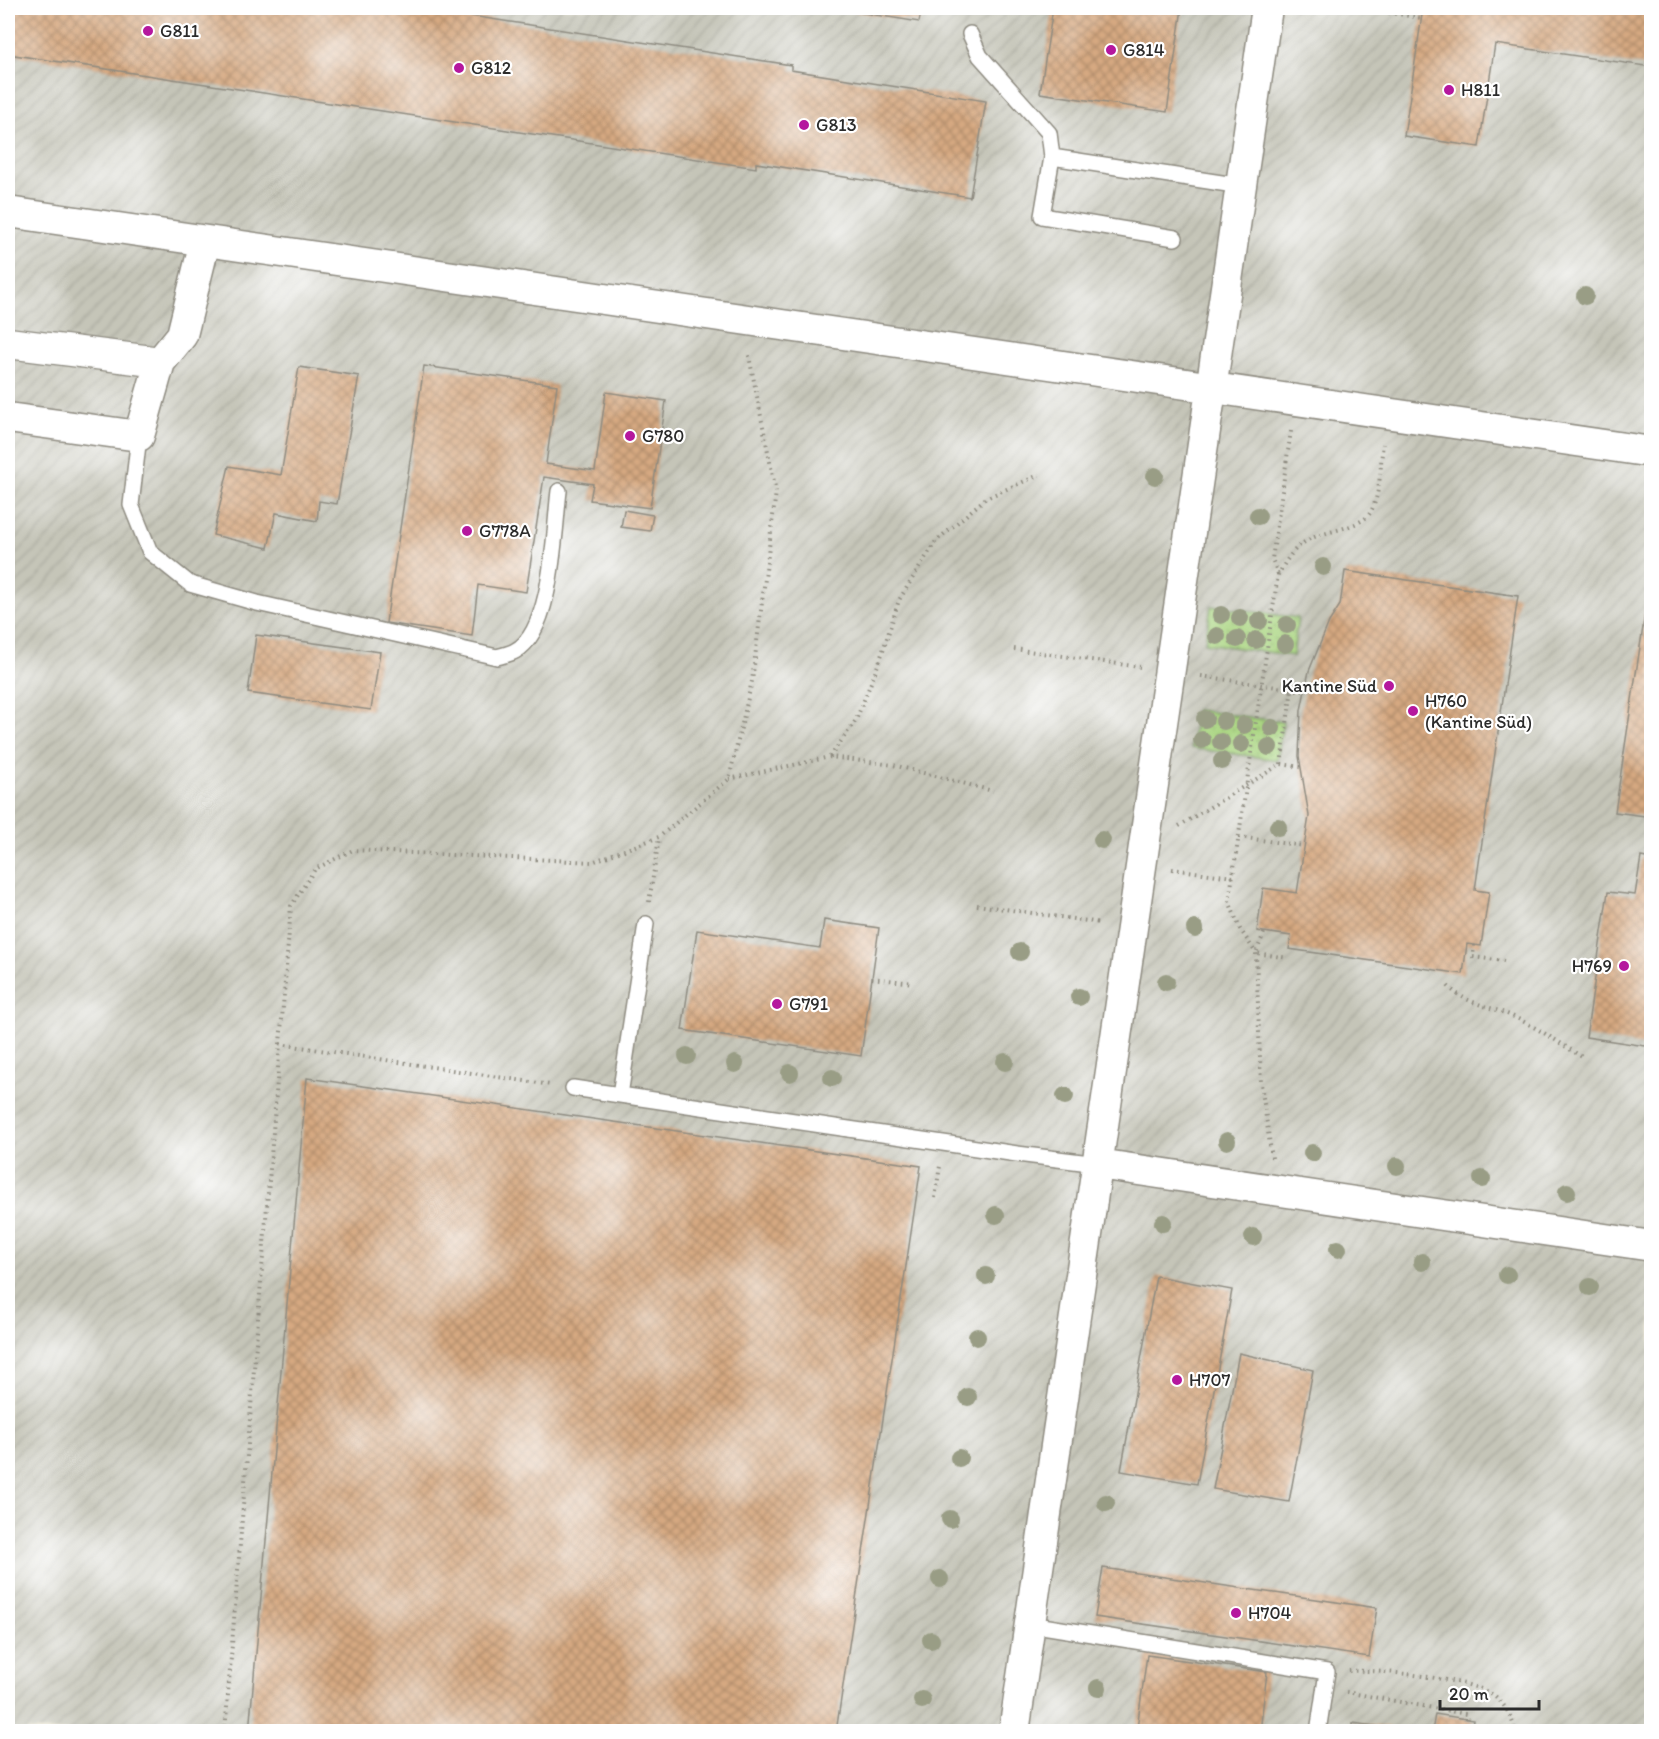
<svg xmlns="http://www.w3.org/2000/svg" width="1659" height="1739" viewBox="0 0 1659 1739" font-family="Itim,sans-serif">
<defs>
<pattern id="industrial-furrows" width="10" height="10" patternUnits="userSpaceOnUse" patternTransform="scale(1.5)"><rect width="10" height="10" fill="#c5c5b8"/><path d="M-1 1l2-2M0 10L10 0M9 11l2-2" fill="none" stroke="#a9a99e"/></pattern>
<pattern id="park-dots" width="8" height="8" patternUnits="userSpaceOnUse" patternTransform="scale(1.5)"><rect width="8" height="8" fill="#aad582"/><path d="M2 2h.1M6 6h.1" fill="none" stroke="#92b770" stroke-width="1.8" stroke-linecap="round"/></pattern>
<pattern id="building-cross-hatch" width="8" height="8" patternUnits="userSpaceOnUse" patternTransform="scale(1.5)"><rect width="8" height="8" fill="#d6a981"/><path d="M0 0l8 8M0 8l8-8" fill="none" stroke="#ae8a6a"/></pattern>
</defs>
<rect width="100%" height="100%" fill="#fff"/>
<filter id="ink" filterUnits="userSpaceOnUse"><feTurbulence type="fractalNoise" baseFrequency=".0167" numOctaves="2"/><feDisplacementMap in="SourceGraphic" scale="12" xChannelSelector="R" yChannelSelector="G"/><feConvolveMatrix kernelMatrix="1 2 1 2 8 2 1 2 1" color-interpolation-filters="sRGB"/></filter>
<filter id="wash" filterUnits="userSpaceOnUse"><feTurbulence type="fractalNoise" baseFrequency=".008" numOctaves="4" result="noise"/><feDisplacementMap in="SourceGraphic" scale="24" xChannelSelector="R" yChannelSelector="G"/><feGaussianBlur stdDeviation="1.35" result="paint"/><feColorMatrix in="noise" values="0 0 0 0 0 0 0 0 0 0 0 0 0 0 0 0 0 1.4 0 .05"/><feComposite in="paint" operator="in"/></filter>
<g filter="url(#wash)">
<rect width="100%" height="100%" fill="#f2ebd4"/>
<path fill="url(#industrial-furrows)" d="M8 8H1651V1731H8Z"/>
<path fill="url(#park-dots)" stroke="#6a8056" stroke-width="1.5" d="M1211 606 1298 618 1293 656 1205 643Z
M1196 710 1283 722 1277 760 1191 748Z"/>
<g id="blocks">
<path fill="url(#building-cross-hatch)" d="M8 8H419L791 65V70L986 101 970 197 756 163V168L8 54Z
M832 8H922L919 22Z
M1053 8H1182L1167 112 1040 93Z
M1423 8H1652V67L1495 44 1479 147 1404 136Z
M424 366 557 385 546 464 595 471 606 392 666 401 650 508 590 500 593 484 544 477 526 592 478 585 472 636 386 623Z
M299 367 359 376 337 504 319 501 317 521 276 513 268 548 213 535 229 466 281 475Z
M624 510 653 515 650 531 621 527Z
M1345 571 1518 596 1475 890 1489 892 1481 946 1467 944 1463 974 1289 949 1291 936 1257 931 1263 888 1297 893 1309 816 1299 756 1301 710 1309 671 1329 622 1340 605Z
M1650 581 1652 582V817L1615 812Z
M256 635 380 652 371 710 248 693Z
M1641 857 1652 859V1047L1586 1037 1608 892 1635 895Z
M824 920 879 928 861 1056 682 1030 697 930 820 948Z
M307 1078 921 1166 836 1732H249Z
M1156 1276 1232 1290 1197 1484 1121 1471Z
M1239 1353 1313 1370 1289 1502 1213 1489Z
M1103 1568 1377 1608 1369 1657 1095 1617Z
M1147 1655 1267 1672 1260 1732H1162L1137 1728Z
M1435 1714 1473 1720 1471 1732H1432Z
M1353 1723 1402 1730 1401 1732H1356L1357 1726H1353Z"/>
</g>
</g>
<g filter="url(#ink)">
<use href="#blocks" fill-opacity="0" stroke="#8e8b80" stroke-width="1.5"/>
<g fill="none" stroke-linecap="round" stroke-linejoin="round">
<g stroke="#8e8b80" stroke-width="18">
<path id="lane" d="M970 34 980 56 1049 133 1052 157 1042 216 1175 238
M1052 157 1241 186
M139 436 131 505 150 552 190 584 257 603 497 657C503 655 510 654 515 651 553 631 554 530 559 491
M573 1088 1017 1154 1098 1164
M620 1095 646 924
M1030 1624 1327 1672 1318 1732"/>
</g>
<g stroke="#8e8b80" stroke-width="33">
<path id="street" d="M8 212 1652 452
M8 343 160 362 182 335 205 241
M8 418 139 436 160 362
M1098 1164 1652 1246
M1014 1732 1267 8"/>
</g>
<path stroke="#8e8b80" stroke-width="4" stroke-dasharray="1.5 4.5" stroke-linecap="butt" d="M1359 8 1422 18
M1278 574 1272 559 1291 431
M1014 649 1140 667
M1201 676 1304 691
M830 757 856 720 880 660 899 600 936 541 986 498 1039 475
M1281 764 1292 689
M729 779 830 757 893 765 993 791
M1179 826 1281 764 1300 767
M1239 837 1304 846
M1172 869 1233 877
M649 902 659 838
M977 905 1101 923
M1264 933 1256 953 1288 958
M1474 945 1473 957 1504 961
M872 978 913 983
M1448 986C1465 1004 1491 1006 1514 1017 1538 1028 1560 1043 1582 1057
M280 1044 551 1085
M1272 1158 1261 1084 1256 953 1240 929 1229 901 1278 575C1286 561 1293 548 1308 540 1324 531 1361 528 1370 513 1381 495 1380 465 1383 444
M935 1198 940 1166
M1349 1671C1378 1669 1473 1679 1495 1696 1505 1705 1513 1718 1515 1732
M1346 1692 1466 1714 1467 1719
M225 1732 291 906 315 869 353 850 592 862 659 837 729 779 752 681 776 492 748 351"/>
<use href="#lane" stroke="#fff" stroke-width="15"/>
<use href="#street" stroke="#fff" stroke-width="30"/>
</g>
<g fill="#999d85">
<circle cx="1585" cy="296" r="9"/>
<circle cx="1155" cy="476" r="9"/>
<circle cx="1258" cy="516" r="9"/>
<circle cx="1323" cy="567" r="9"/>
<circle cx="1221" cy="615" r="9"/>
<circle cx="1240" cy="618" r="9"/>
<circle cx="1259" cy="621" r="9"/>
<circle cx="1287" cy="625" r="9"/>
<circle cx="1217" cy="636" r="9"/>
<circle cx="1237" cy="639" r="9"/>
<circle cx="1256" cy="640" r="9"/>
<circle cx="1285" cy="644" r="9"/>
<circle cx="1205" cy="719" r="9"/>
<circle cx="1224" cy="721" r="9"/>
<circle cx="1244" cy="725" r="9"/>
<circle cx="1272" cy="728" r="9"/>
<circle cx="1202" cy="740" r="9"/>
<circle cx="1221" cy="742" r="9"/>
<circle cx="1241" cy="744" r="9"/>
<circle cx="1269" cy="747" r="9"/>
<circle cx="1222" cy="761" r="9"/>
<circle cx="1278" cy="827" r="9"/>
<circle cx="1102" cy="840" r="9"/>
<circle cx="1195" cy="929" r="9"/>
<circle cx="1020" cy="952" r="9"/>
<circle cx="1166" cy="982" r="9"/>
<circle cx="1079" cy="997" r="9"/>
<circle cx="687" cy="1056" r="9"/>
<circle cx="1005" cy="1062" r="9"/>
<circle cx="735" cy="1064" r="9"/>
<circle cx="790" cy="1073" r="9"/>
<circle cx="832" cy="1078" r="9"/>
<circle cx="1065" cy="1096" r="9"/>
<circle cx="1227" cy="1141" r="9"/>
<circle cx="1312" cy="1153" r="9"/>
<circle cx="1397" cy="1166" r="9"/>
<circle cx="1482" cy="1179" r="9"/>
<circle cx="1567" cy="1192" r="9"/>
<circle cx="996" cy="1215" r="9"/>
<circle cx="1163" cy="1223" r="9"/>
<circle cx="1253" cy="1237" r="9"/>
<circle cx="1338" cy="1249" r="9"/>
<circle cx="1422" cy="1262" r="9"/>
<circle cx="1507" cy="1275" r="9"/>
<circle cx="986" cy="1276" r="9"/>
<circle cx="1590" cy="1287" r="9"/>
<circle cx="977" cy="1337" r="9"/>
<circle cx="968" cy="1397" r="9"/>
<circle cx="959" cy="1458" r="9"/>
<circle cx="1106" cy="1503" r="9"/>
<circle cx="950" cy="1519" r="9"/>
<circle cx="940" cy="1579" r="9"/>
<circle cx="931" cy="1640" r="9"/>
<circle cx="1098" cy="1688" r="9"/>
<circle cx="922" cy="1700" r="9"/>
</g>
</g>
<g fill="#b5179e" stroke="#fff" stroke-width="2">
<circle cx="148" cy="31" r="6"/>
<circle cx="1111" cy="50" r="6"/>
<circle cx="459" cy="68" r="6"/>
<circle cx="1449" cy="90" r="6"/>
<circle cx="804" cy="125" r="6"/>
<circle cx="630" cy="436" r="6"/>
<circle cx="467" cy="531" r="6"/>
<circle cx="1389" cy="686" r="6"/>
<circle cx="1413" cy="711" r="6"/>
<circle cx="1624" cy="966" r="6"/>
<circle cx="777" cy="1004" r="6"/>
<circle cx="1177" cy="1380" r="6"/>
<circle cx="1236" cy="1613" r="6"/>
</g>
<g text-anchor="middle" stroke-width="4.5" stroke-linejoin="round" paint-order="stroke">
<g font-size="18" fill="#2b2b2b" stroke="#fff" text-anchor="start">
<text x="160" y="37">G811</text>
<text x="1123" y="56">G814</text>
<text x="471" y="74">G812</text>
<text x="1461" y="96">H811</text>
<text x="816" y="131">G813</text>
<text x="642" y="442">G780</text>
<text x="479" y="537">G778A</text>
<text x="1377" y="692" text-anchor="end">Kantine Süd</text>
<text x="1425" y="707">H760<tspan x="1425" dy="21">(Kantine Süd)</tspan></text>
<text x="1612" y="972" text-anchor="end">H769</text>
<text x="789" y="1010">G791</text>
<text x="1189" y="1386">H707</text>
<text x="1248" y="1619">H704</text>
</g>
</g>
<rect width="1659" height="1739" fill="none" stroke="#fff" stroke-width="30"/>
<path d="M1440 1700v9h99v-9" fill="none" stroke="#2b2b2b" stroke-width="3"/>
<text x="1449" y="1700" font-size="18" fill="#2b2b2b" stroke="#ffffff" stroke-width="4.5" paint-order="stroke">20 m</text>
</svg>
